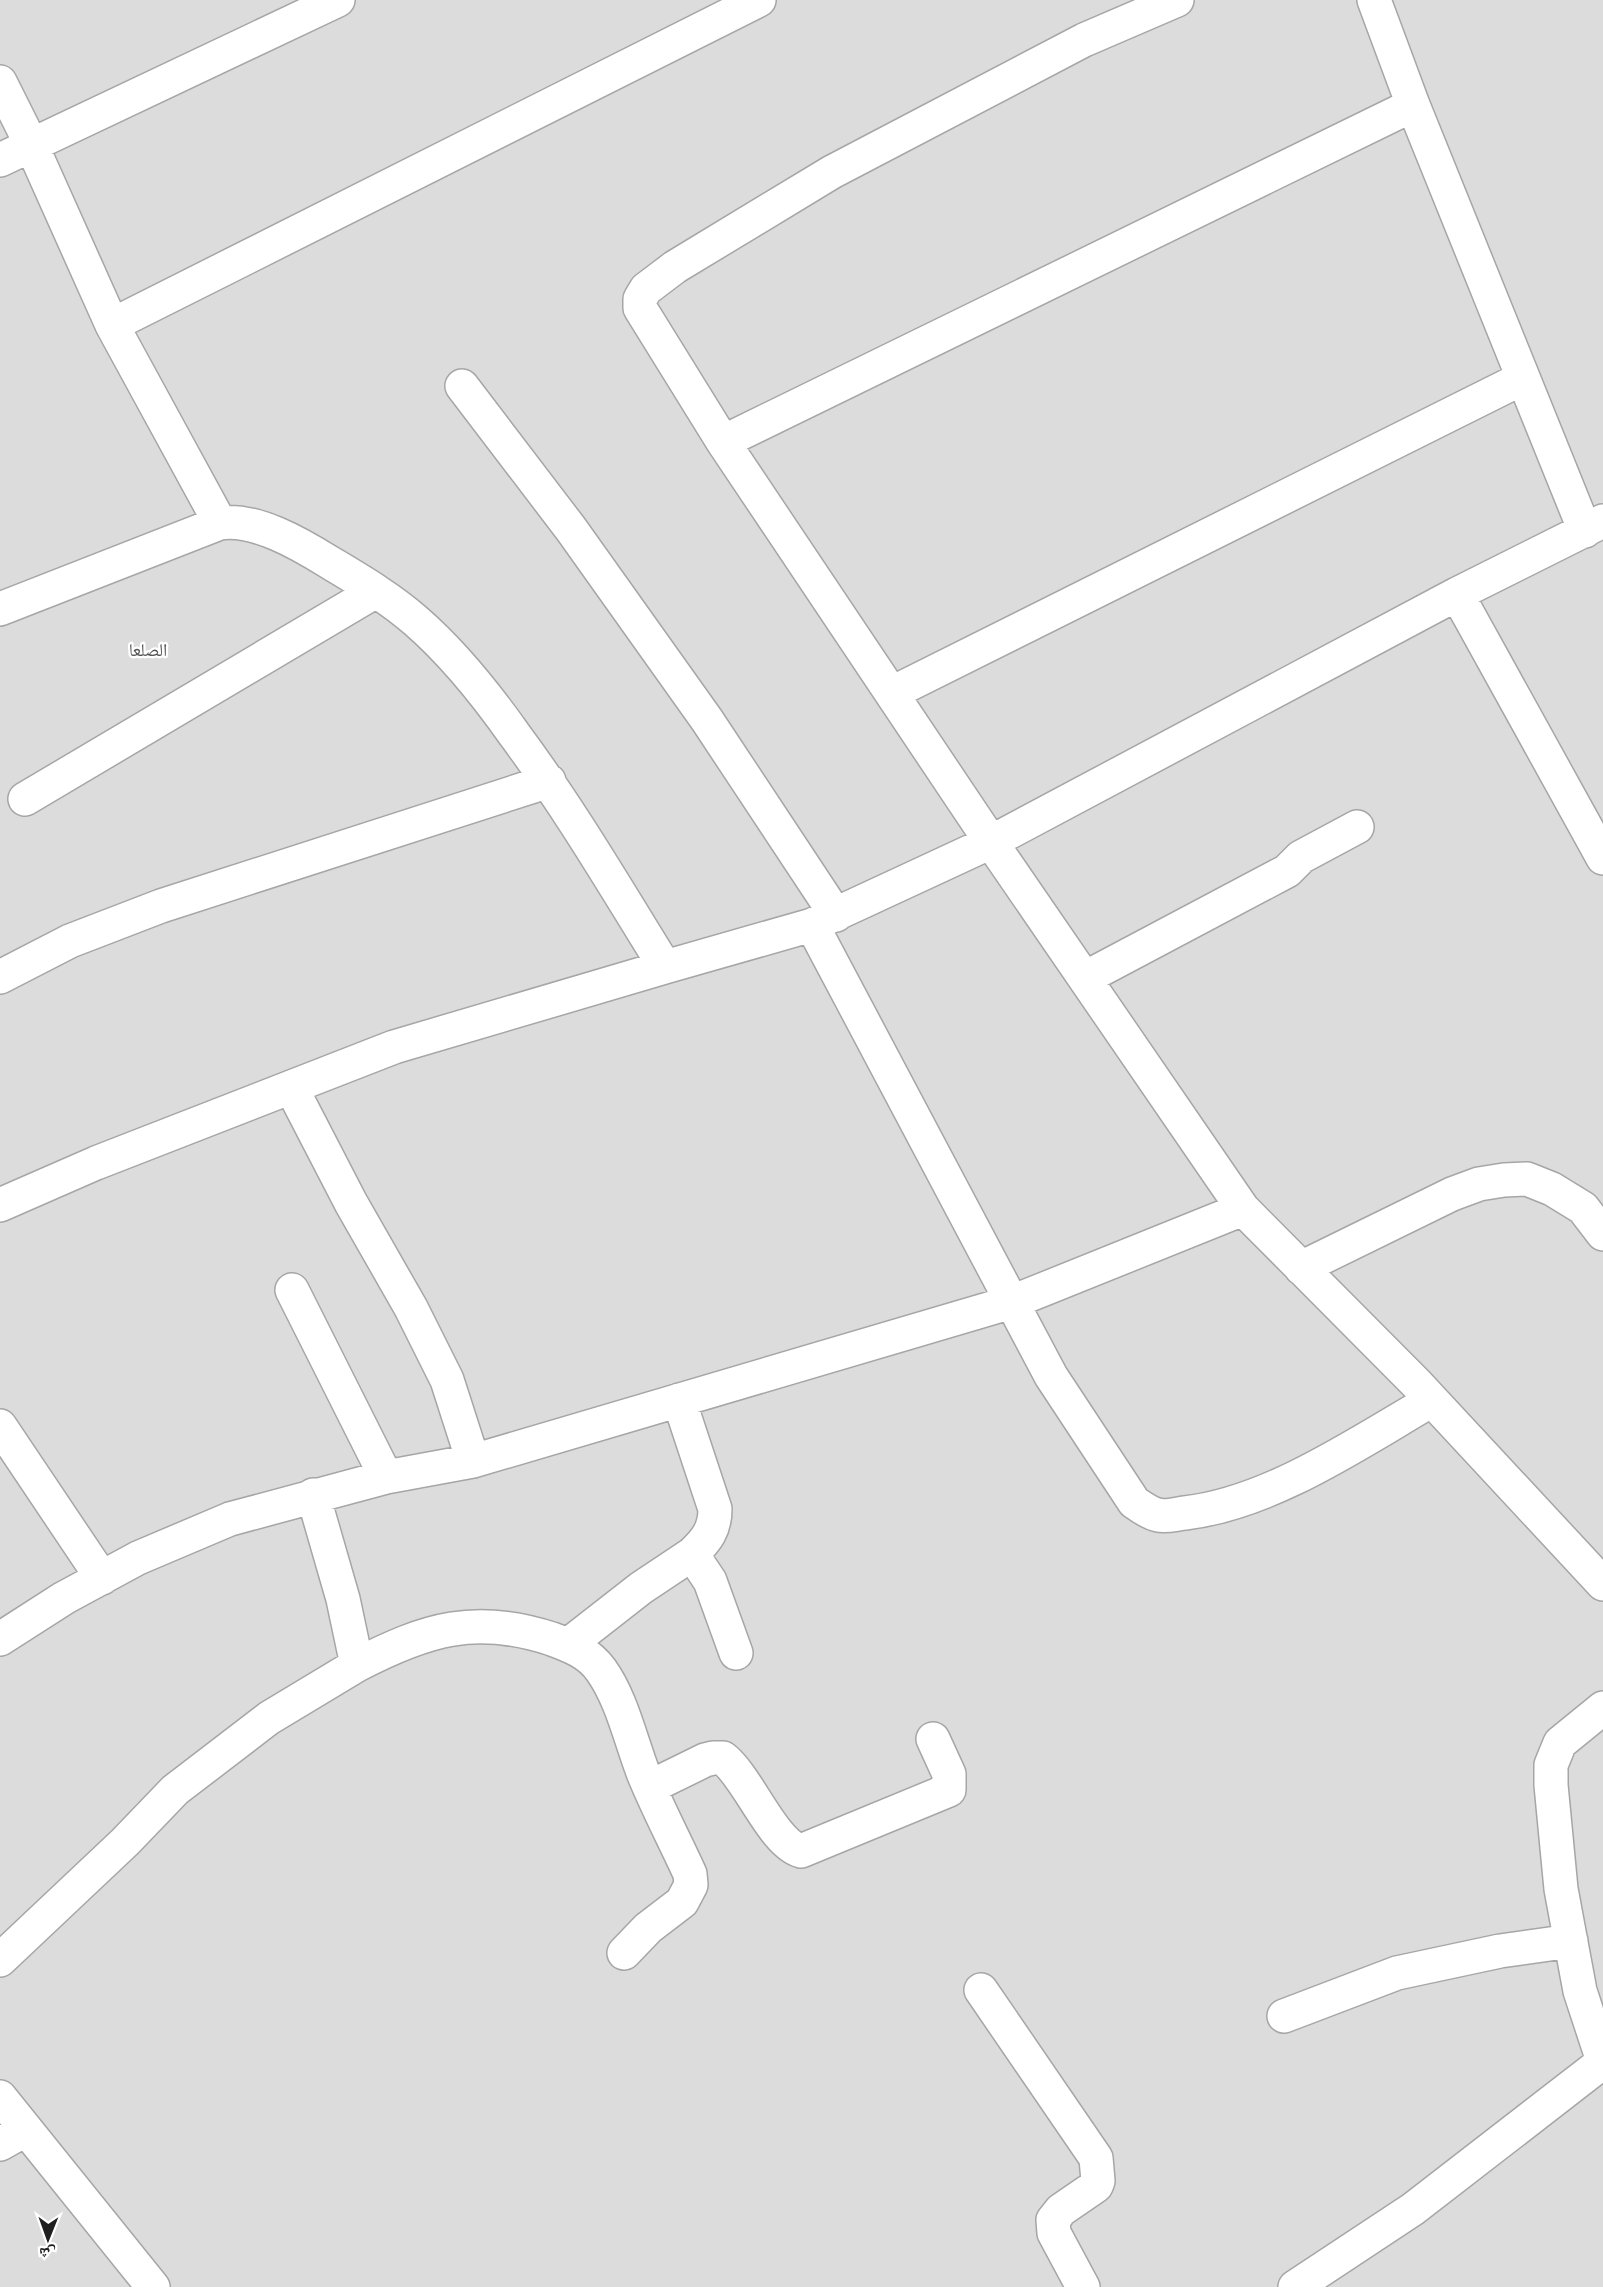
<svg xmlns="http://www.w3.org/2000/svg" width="1603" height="2287" viewBox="0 0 1603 2287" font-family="'Work Sans','Noto Naskh Arabic',sans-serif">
<rect width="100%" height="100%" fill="#f1eee5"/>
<path fill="#dddcdc" d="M0 0H1603V2287H0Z"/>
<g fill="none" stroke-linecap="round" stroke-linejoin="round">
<g stroke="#a6a6a6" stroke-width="36">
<path id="minor" d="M1177 0 1084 40 832 172 675 267 646 289 640 299V308L723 442 1413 105
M1374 0 1413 105 1585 531
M0 82 31 144 112 325 220 523 0 609
M0 160 338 0
M112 325 759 0
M462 386 571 529 707 720 836 915
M723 442 991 842 1243 1209 1418 1385 1603 1584
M220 523C256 518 300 544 329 562 359 580 390 598 416 621 454 654 485 693 514 734 569 808 616 888 665 967L812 925 991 842 1457 594 1603 521
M1457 594 1603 858
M892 693 1523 378
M25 799 376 591
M812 925 1051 1376 1134 1502C1141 1507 1149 1513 1158 1515 1166 1517 1176 1514 1185 1513 1271 1503 1358 1443 1432 1400
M0 977 70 941 161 906 549 781
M1085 978 1287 871 1301 857 1357 827
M291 1087 351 1203 411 1308 447 1380 473 1461
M0 1205 96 1163 394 1047 665 967
M1301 1268 1452 1194 1479 1184 1504 1180 1527 1179 1552 1189 1583 1208 1603 1234
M292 1290 386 1477
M679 1400 715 1509C715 1529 707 1540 692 1554
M0 1426 102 1578
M0 1639 64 1598 138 1558 230 1519 386 1477 473 1461 1012 1302 1243 1209
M568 1645 641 1588 692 1554 710 1581 736 1653
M357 1665C426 1629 476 1614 552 1639 571 1646 589 1653 601 1670 622 1699 631 1742 644 1775 658 1809 675 1841 690 1874L691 1885 682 1902 648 1928 624 1953
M1603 1708 1560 1743 1551 1765V1785L1561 1889 1580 1991 1603 2061
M650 1787 705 1760 713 1758H723C748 1777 773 1844 801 1851L949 1790V1774L933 1739
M0 1960 125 1842 175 1790 269 1718 357 1665 343 1599 313 1495
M981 1990 1096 2158 1098 2181 1096 2186 1061 2210 1053 2220 1054 2233 1083 2287
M1284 2016 1397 1973 1500 1951 1571 1941
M0 2097 153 2287
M0 2144 25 2130
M1295 2287 1413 2209 1603 2062"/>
</g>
<use href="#minor" stroke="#fff" stroke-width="33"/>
</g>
<g text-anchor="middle" stroke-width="4.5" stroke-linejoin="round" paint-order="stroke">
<g font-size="18" fill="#525252" stroke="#fff">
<text x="148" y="656">الصلعا</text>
</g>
</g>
<g transform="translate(48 2239) rotate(181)" stroke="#ffffff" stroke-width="4.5" paint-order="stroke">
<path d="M0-4.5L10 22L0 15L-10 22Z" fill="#1f1f1f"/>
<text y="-9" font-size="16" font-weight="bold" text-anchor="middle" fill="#1f1f1f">ش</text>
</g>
</svg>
